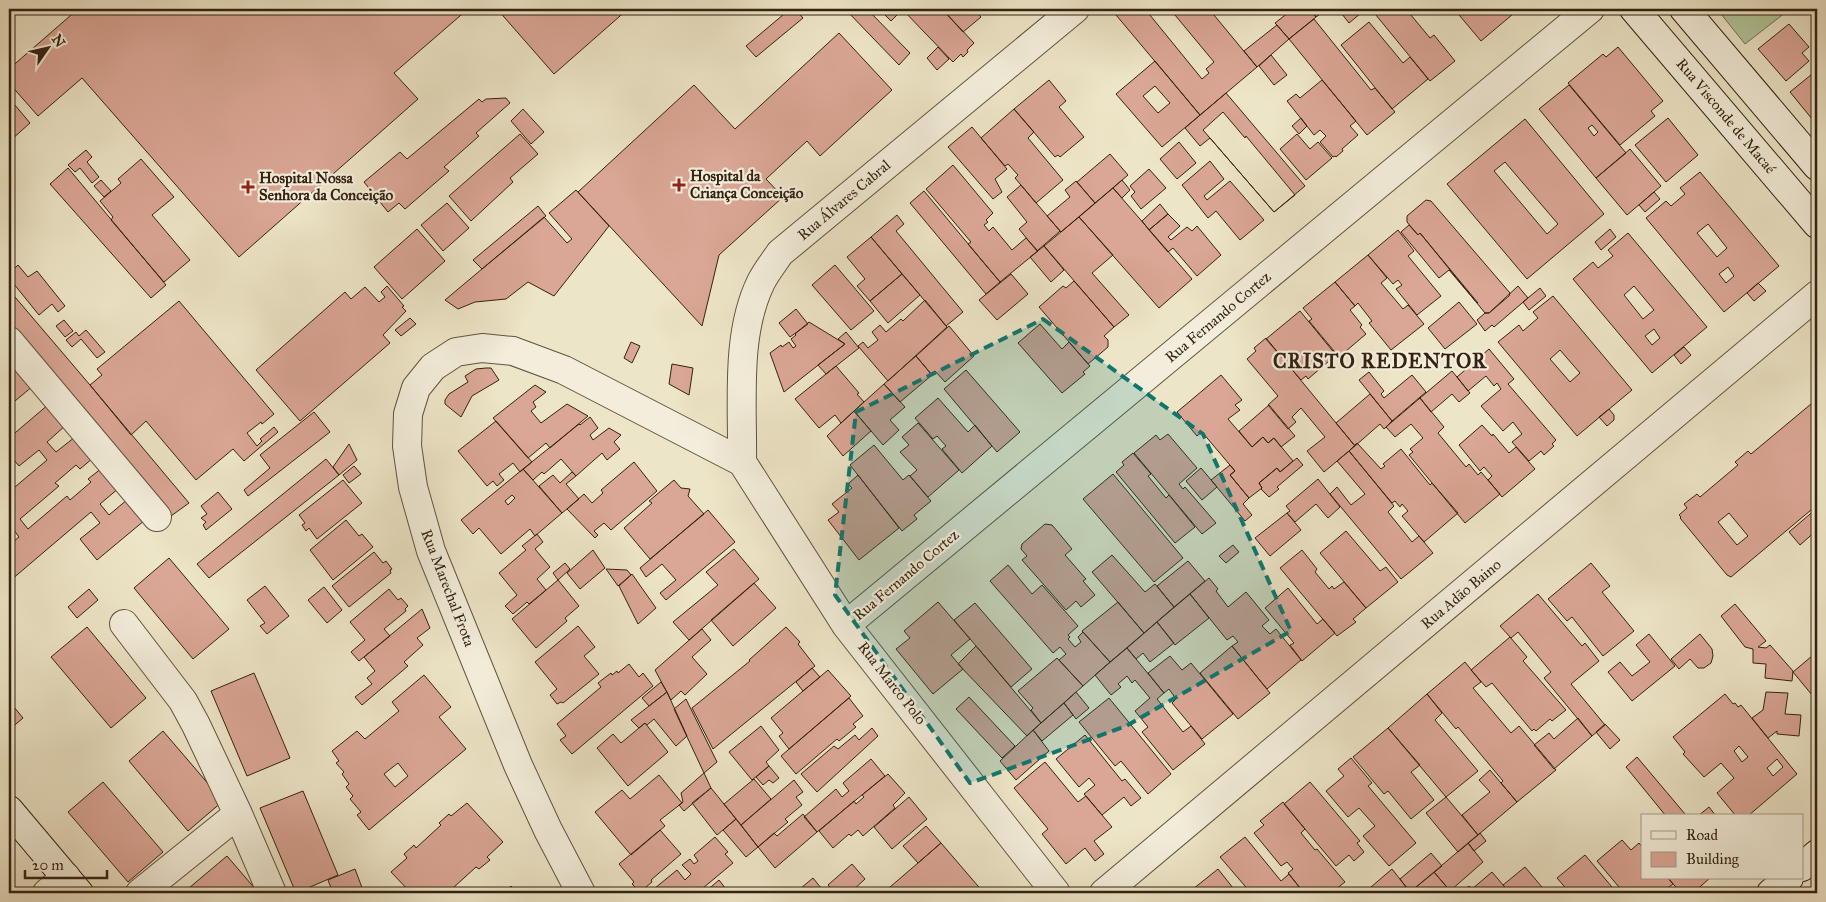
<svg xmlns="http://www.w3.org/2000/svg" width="1826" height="902" viewBox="0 0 1826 902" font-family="'IM FELL Great Primer',serif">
<rect width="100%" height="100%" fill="#ede5c7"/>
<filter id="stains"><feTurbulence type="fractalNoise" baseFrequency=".004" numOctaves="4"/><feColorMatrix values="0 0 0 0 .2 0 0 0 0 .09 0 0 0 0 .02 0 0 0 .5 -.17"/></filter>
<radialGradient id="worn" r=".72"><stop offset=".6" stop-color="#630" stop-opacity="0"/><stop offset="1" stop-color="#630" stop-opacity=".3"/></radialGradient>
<path fill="#b3c699" stroke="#737455" d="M1717 9H1790L1745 44Z"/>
<path fill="#daa695" stroke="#321" fill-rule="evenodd" d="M78 9H468L394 73 418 99 239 257 82 78 38 116 9 83V69Z
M497 9H628L554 74Z
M790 9H795L803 18 756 57 746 46Z
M845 9H867L910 53 899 65Z
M879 9H903L891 21Z
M902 9H942L974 43 967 50 968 52 963 57 961 54 953 62Z
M942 9H974L981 17 963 32Z
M1111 9H1145L1202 79 1209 73 1206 69 1214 62 1170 9H1209L1257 67 1200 115Z
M1293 9H1310L1316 17 1289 39 1275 23Z
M1310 9H1327L1316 17Z
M1338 9H1366L1349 23Z
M1371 9H1379L1382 13 1387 9H1406L1430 38 1434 35 1455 61 1430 81Z
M1454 9H1509L1513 14 1481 41Z
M1314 19 1371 90 1375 88 1395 112 1367 135 1289 39Z
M1369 22 1403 63 1410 57 1428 79 1392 109 1341 45Z
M1789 24 1809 47 1802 53 1809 61 1786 81 1758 49Z
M1277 25 1289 39 1257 67 1244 51Z
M839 33 892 90 820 156 807 141 766 179 783 197 719 255 702 326 578 192 694 85 735 129Z
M938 47 949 59 937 70 927 58Z
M1618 47 1663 101 1651 111 1655 116 1620 145 1568 83 1603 54 1606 57Z
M1271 55 1287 75 1274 85 1259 66Z
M1155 61 1200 115 1162 147 1116 94ZM1155 86 1170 103 1158 113 1143 96Z
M1817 70V125L1790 92Z
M1049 80 1066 101 1059 107 1084 137 1060 157 1058 155 1055 157 1014 109Z
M1322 80 1356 121 1350 126 1358 135 1342 149 1343 151 1336 157 1335 156 1333 157 1320 142 1326 136 1320 130 1314 135 1287 101 1296 94 1300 98Z
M1569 85 1626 153 1596 178 1539 109ZM1592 125 1598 132 1594 136 1588 128Z
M1226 93 1305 186 1274 212 1210 138 1200 146 1185 128Z
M9 98 30 123 11 140 9 137Z
M506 98 510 103 476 133 479 136 444 167 449 171 405 209 399 203 388 212 364 182 400 152 407 159 479 99 482 102 486 99Z
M523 109 544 132 531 144 511 121Z
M1014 109 1034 132 1028 138 1063 180 1036 203 1015 178 1018 175 1008 164 1005 166 981 138Z
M1223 112 1245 138 1246 136 1295 195 1274 212 1203 130Z
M1301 118 1307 126 1299 134 1292 126Z
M1668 118 1698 155 1666 182 1635 145Z
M1525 119 1604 214 1527 279 1447 184ZM1505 162 1558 224 1547 234 1494 171Z
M972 127 1007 169 995 179 1002 192 993 199 948 147Z
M520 134 538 154 510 178 513 182 471 221 449 196Z
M1297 134 1310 149 1318 142 1332 158 1306 180 1280 149Z
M1179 142 1196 163 1177 179 1160 159Z
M1630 149 1661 186 1627 215 1596 178Z
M86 150 92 157 87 162 99 177 92 183 80 168 75 172 68 165Z
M1110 154 1128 175 1095 203 1077 182Z
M141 159 174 197 152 215 190 260 164 282 111 220 113 217 100 201 121 183 118 179Z
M1210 161 1224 179 1204 196 1207 200 1230 181 1264 220 1240 240 1216 211 1208 218 1182 185Z
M953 165 993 213 986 220 988 222 984 225 989 231 993 227 1012 250 1026 238 1038 251 1000 282 968 244 971 242 926 189Z
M68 168 166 285 151 298 50 184Z
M1149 169 1166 188 1141 209 1131 196 1135 192 1130 186Z
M1700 172 1779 266 1724 312 1646 218 1666 201 1671 206 1685 194 1680 188ZM1708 224 1727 248 1717 257 1697 233ZM1728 267 1734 276 1726 283 1719 274Z
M101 180 111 191 104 197 94 186Z
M1122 180 1130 190 1122 198 1113 188Z
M1076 181 1095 203 1061 232 1047 216 1070 197 1065 190Z
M1021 185 1060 231 1037 251 1019 229 1027 222 1007 197Z
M1113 188 1192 279 1159 308 1079 217Z
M576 190 609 226 554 296 528 282 506 299 475 302 458 309 445 300 544 217 567 243 572 239 549 213Z
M924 191 1000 282 986 294 910 203Z
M1654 192 1660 199 1645 212 1639 205Z
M1426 200 1431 201 1510 293 1509 296 1489 313H1485L1420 233 1418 235 1407 222V216Z
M447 203 469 228 443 251 421 225Z
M1160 204 1168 214 1149 230 1142 221Z
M538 206 546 216 482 269 473 260Z
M1168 214 1180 226 1168 237 1171 240 1187 227 1192 231 1197 226 1221 255 1197 276 1173 248 1168 252 1149 230Z
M897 215 904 224 896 231 963 312 946 326 871 237Z
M1079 217 1113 255 1092 273 1129 315 1114 327 1044 246Z
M1409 225 1418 235 1420 233 1478 303H1477L1449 270 1439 278 1401 232Z
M417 229 445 261 402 299 374 267Z
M1610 229 1616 237 1601 250 1595 242Z
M1398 230 1414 251 1408 256 1441 296 1417 315 1396 289 1402 285 1398 280 1393 284 1368 255Z
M1628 233 1707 327 1652 373 1573 279 1593 262 1598 268 1613 256 1608 250ZM1634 286 1654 310 1643 319 1624 295ZM1654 329 1660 338 1652 345 1645 336Z
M871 237 902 274 870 301 857 286 865 279 847 257Z
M1044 246 1064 270 1051 282 1030 257Z
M1368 255 1387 278 1381 283 1403 309 1408 305 1424 324 1391 350 1369 323 1372 321 1358 303 1355 306 1335 282Z
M9 261 15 268 18 265 28 277 37 271 65 306 58 312 52 304 39 315 9 278Z
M835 265 874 311 851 330 812 285Z
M902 274 920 295 888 323 870 301Z
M1011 274 1028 294 997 320 979 300Z
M1074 281 1114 327 1104 336 1108 340V347L1088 364 1039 307 1063 286 1066 288Z
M1335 282 1355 306 1350 310 1362 325 1360 327 1366 334 1339 357 1309 321 1312 319 1303 308Z
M1758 283 1766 291 1754 301 1747 293Z
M387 286 404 306 402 307 406 311 383 335 390 343 300 421 256 370 345 292 351 299 365 287 379 302 385 297 381 292Z
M1518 286 1528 298 1494 327 1492 325 1485 331 1477 320 1485 313H1489Z
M1540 288 1546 296 1529 310 1523 302Z
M9 290 90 385 189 503 171 516 29 347 9 329Z
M1553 296 1632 390 1577 436 1498 342 1519 325 1523 331 1538 318 1533 312ZM1560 350 1580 373 1570 382 1550 359Z
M925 300 947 327 888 381 858 346 863 342 868 348 878 340 872 332 880 325 886 332 901 319 903 321Z
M179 301 274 414 262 424 261 422 247 433 257 446 262 441 260 439 274 427 278 432 244 461 233 449 196 480 146 421 131 435 90 385 102 375 97 369Z
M1459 302 1477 324 1445 349 1428 328Z
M796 309 808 324 790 337 779 323Z
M1300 311 1336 355 1308 379 1306 376 1301 380 1266 339Z
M410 318 416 324 401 336 395 330Z
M64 320 73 331 65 337 56 326Z
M809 322 845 344 784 392 770 353 781 345 782 347 789 342 793 348 796 346 791 339 796 335 795 334Z
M1040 324 1062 349 1069 342 1090 366 1083 372 1085 374 1062 393 1018 343Z
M949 326 974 356 945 382 935 371 932 375 916 356Z
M86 330 105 352 97 358 81 339 72 347 66 340 76 332 79 336Z
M846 332 859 348 826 374 818 365 845 344 838 339Z
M1266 338 1355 446 1324 472 1307 451 1325 437 1301 408 1292 417 1296 422 1288 429 1268 405 1278 396 1247 359 1256 351 1254 348Z
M631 342 640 346 632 363 624 358Z
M1684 347 1691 355 1681 364 1674 355Z
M1489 349 1514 379 1508 384 1556 440 1552 444 1554 446 1544 455 1541 451 1529 461 1512 442 1522 434 1513 422 1503 431 1481 406 1501 389 1497 383 1494 386 1486 376 1468 391 1457 377Z
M916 356 932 375 900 402 884 384Z
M15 364 33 386 9 406V369Z
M672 364 693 368 689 395 669 384Z
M836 366 859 393 857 394 864 402 841 423 835 415 819 428 795 399Z
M486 368H491L499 380 472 396 461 417 445 404V400L449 394 468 382 465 376 476 369Z
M966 370 1020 432 997 452 944 389Z
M1452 371 1470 393 1459 402 1452 394 1431 412 1420 398Z
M1369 372 1384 391 1381 394 1384 398 1412 375 1426 392 1392 421 1359 380Z
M1221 375 1242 400 1235 405 1240 410 1228 419 1252 447 1263 437 1268 443 1274 438 1293 461 1280 472 1277 468 1259 483 1262 488 1249 498 1230 475 1235 471 1202 432 1197 436 1177 412Z
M884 384 905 407 890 420 899 430 883 445 854 411Z
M535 385 546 392 533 402 536 407 531 411 541 423 567 404 588 416 550 448 546 443 528 458 493 418Z
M1370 394 1392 421 1384 429 1380 424 1355 446 1336 423Z
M938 398 968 432 975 425 992 446 962 473 942 449 946 446 937 436 933 439 915 418Z
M1420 398 1444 427 1438 433 1466 467 1469 464 1478 475 1481 472 1500 494 1465 523 1409 455 1413 452 1410 449 1423 438 1411 424 1395 437 1386 427Z
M1817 399V505L1731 577 1727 575 1680 518 1681 517 1679 515 1687 508 1684 504 1697 494 1700 497 1738 465 1735 462 1748 451 1751 454ZM1729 513 1748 536 1737 545 1718 522Z
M49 404 66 425 47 442 56 452 75 437 93 458 80 469 76 465 55 483 59 486 20 519 28 529 67 496 70 500 91 482 88 479 102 468 119 488 100 504 109 515 128 499 145 520 97 560 80 539 100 523 91 512 11 580 9 577V545L19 537 11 526 9 528V492L47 460 39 450 19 466 9 454V438Z
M1269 405 1295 436 1281 447 1274 438 1268 443 1263 437 1252 447 1239 431Z
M1609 409 1614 415V420L1607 426 1599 417Z
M854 411 871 431 843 456 827 436Z
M314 412 330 432 248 496 244 490 270 468 260 455Z
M590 417 598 428 590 435 593 440 609 428 621 435 614 442 620 449 607 460 602 453 576 476 561 459 544 474 542 472 533 480 523 469 579 424 580 425Z
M496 421 532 462 520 472 513 463 499 474 504 480 497 486 493 481 487 486 458 451Z
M918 423 959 470 928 497 910 476 917 470 900 452 909 445 902 437Z
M1482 425 1492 436 1493 434 1509 453 1516 447 1535 469 1502 497 1488 480 1492 476 1484 467 1480 471 1459 445Z
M1168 434 1197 468 1179 484 1183 489 1185 487 1216 523 1202 534 1134 453 1156 435 1160 440Z
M1357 443 1381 469 1385 466 1383 464 1401 449 1430 485 1432 483 1458 513 1424 542 1402 516 1408 511 1402 504 1400 507 1395 501 1392 503 1349 451Z
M349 444 357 460 339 475 333 467Z
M874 445 903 480 909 475 931 501 914 515 917 519 902 531 850 465Z
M1349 451 1394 506 1388 512 1412 542 1419 536 1433 553 1401 579 1330 494 1337 487 1351 505 1365 494 1337 461Z
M1133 453 1151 474 1148 476 1166 498 1169 495 1195 527 1175 543 1116 472 1124 465 1122 462Z
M1297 458 1303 465 1277 487 1279 489 1269 497 1261 489 1262 488 1259 483 1277 468 1280 472Z
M326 459 339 475 209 578 197 564Z
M634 462 657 491 611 530 604 523 594 531 598 535 595 538 567 509 584 494 592 503 603 493 601 490Z
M1230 465 1235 471 1230 475 1249 498 1243 504 1252 515 1245 521 1211 480Z
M354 466 361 474 349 483 343 475Z
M1201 468 1217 487 1202 500 1186 481Z
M523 469 562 513 535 536 530 529 501 554 479 528 473 534 461 520ZM512 495 515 498 508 505 505 501Z
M572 472 576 476 566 484 579 499 562 513 539 486 553 475 560 483Z
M1113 474 1183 558 1154 582 1083 499Z
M858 475 899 528 859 560 828 520 839 512 832 504 852 488 848 484Z
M1318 479 1340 507 1328 518 1316 504 1295 522 1287 513 1290 511 1286 506Z
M343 480 362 503 317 539 309 528 306 531 302 525 305 523 299 515Z
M674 480 681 488 690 489 688 496 704 514 650 559 624 528 652 503 649 501Z
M218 492 232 509 206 530 203 525 206 522 201 518 207 514 201 506Z
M1816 509 1817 530 1800 545 1789 532Z
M708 510 735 542 666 600 660 593 676 580 662 564 646 577 640 568Z
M1287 513 1301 530 1270 556 1255 538Z
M346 520 359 536 362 534 373 547 333 580 310 550Z
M1045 524 1052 525 1072 549 1065 555 1086 579 1083 581 1095 595 1081 607 1076 601 1066 610 1022 560 1027 556 1021 549 1022 544Z
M1346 531 1380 571 1386 567 1398 582 1366 608 1320 553Z
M537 534 543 542 535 549 550 567 537 579 546 590 529 604 527 602 513 614 505 606 517 595 499 573 526 550 522 546Z
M1233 545 1239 552 1226 563 1219 556Z
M734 549 759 579 689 640 673 622 718 585 706 572Z
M593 550 605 568 580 589 567 573Z
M1302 550 1317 569 1315 572 1329 589 1332 586 1334 589 1344 582 1366 608 1353 619 1356 622 1337 636 1280 568Z
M374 552 383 563 386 561 392 569 390 570 391 573 349 607 332 586Z
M1112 555 1145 592 1155 584 1174 607 1144 633 1092 572Z
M169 558 229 629 193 659 134 588Z
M1188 561 1205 581 1174 607 1157 586Z
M565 563 570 569 558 580 553 573Z
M1591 563 1610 586 1602 592 1634 631 1603 656 1572 617 1567 621 1548 599Z
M1008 565 1032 594 1042 585 1078 626 1068 635 1070 637 1068 639 1075 647 1081 642 1078 637 1083 632 1110 662 1083 686 1059 660 1066 654 1060 647 1053 653 990 581Z
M606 569 627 570 631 575 618 586Z
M632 574 656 608 638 624 619 586Z
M1209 578 1218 589 1216 591 1228 607 1246 592 1269 620 1262 626 1270 634 1276 629 1301 660 1267 689 1232 646 1238 642 1233 636 1227 640 1190 594Z
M558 580 579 606 565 618 567 621 536 648 512 619Z
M754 583 776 608 733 646 711 620Z
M265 586 289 616 267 634 260 626 265 623 247 600Z
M324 587 342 610 327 623 308 600Z
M1288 588 1317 624 1323 619 1335 633 1302 661 1290 645 1294 643 1265 608Z
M89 589 98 600 77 618 68 607Z
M389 589 398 600 401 598 408 606 405 609 406 611 384 629 390 636 359 661 351 652 365 640 350 622Z
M1190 594 1209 618 1175 645 1157 622Z
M1538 594 1582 646 1585 643 1599 661 1571 684 1605 725 1592 736 1544 678 1551 672 1518 632 1511 638 1500 626Z
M938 602 970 639 951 655 963 669 933 694 896 649 910 638 904 631Z
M1118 602 1144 633 1110 662 1082 631Z
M975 603 1032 669 1011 687 954 620Z
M1735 604 1766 641 1758 647 1766 648 1770 645 1793 671 1792 681 1765 678 1766 664 1753 663V649L1745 647 1721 616Z
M422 609 430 628 417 638 423 645 404 662 408 666 362 705 355 697 372 684 367 678 375 671 364 657Z
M1157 622 1174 643 1150 662 1143 653 1136 659 1127 648Z
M578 626 595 647 584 656 599 674 563 703 561 702 557 704 550 695 557 689 535 662Z
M87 627 146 698 111 728 51 657Z
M786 627 800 642 798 644 815 666 713 749 692 708 750 661 749 660Z
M702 629 711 640 692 657 707 674 685 695 681 691 671 700 655 670Z
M1649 634 1675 666 1632 701 1608 672 1620 662 1632 676 1650 662 1636 645Z
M1700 634 1712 649 1713 656 1711 663 1704 668H1698L1690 659 1679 669 1671 659Z
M1510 637 1527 657 1523 661 1566 710 1552 721 1550 719 1536 731 1534 729 1532 731 1492 683 1486 687 1471 670Z
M976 646 1041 723 1027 736 958 664Z
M1232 646 1270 693 1238 719 1200 673Z
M1127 648 1164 693 1157 699 1183 732 1191 726 1205 744 1173 770 1142 732 1148 727 1135 711 1150 698 1135 680 1132 683 1127 676 1118 684 1121 687 1111 695 1095 675Z
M1170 656 1182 670 1191 663 1233 714 1202 739 1172 703 1176 699 1169 689 1164 693 1148 673Z
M1812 656 1817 663V701L1793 672Z
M1057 658 1083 686 1041 723 1031 710 1033 708 1018 691Z
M1465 662 1481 682 1473 688 1511 733 1519 726 1556 770 1517 802 1501 783 1503 781 1458 727 1456 729 1427 694Z
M629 664 639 677 643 673 653 686 572 754 560 740 566 736 557 724 601 687 598 683 607 676 611 673 612 675 617 671 618 673Z
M812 668 820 677 803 691 796 682Z
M828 670 851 696 789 749 779 736 783 733 771 718Z
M254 673 290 758 247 776 211 691Z
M424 675 451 707 439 717 466 749 369 830 357 815 361 812 350 799 353 796 346 787 349 784 342 774 344 772 336 763 339 761 332 751 357 731 365 739 399 711 392 702ZM398 763 408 776 395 787 384 774Z
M661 682 667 692 649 706 642 698Z
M667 692 687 736 676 746 654 719 647 725 645 723 639 728 631 720Z
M1076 692 1089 708 1076 719 1064 703Z
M1766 692 1788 693 1785 714 1801 715 1799 736 1777 734V731L1768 738 1752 718 1763 710Z
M1427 694 1442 713 1435 720 1478 771 1446 797 1388 728Z
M1725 694 1733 704 1735 703 1738 707 1741 705 1797 774 1748 816H1736L1717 793 1734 778 1721 763 1704 777 1683 754 1685 752 1673 737ZM1739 746 1748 757 1742 762 1734 751ZM1777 759 1783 767 1773 776 1767 768Z
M969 697 1015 746 1002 758 956 709Z
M849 698 863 716 853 724 856 727 839 741 837 739 796 774 781 756Z
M1109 698 1171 774 1148 794 1121 761 1115 766 1079 722Z
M686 699 717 762 704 773 674 709Z
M9 701 23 718 9 730Z
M1064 703 1073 715 1042 741 1033 730Z
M1578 718 1592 736 1554 769 1534 745 1549 733 1554 739Z
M645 723 668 752 628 786 597 748 613 734 621 743Z
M1605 724 1620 740 1610 749 1596 732Z
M761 726 779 750 766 762 769 766 752 780 729 752Z
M872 728 878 736 817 792 801 774 834 746 838 749 855 735 859 740Z
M1388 728 1420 765 1411 772 1434 800 1411 819 1388 791 1384 794 1353 757Z
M1033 730 1049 751 1016 780 1000 761Z
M163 731 223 801 188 831 129 761Z
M1085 735 1122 781 1125 779 1141 798 1131 806 1124 797 1102 815 1084 794 1095 785 1089 778 1079 787 1056 759Z
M1637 757 1685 814 1684 816H1666L1626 767Z
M1351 758 1372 783 1368 786 1416 843 1389 866 1363 836 1375 826 1359 808 1348 817 1326 791 1344 776 1338 769Z
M871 759 885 776 817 832 804 817 836 789 842 797 849 791 843 783Z
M1045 762 1078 802 1086 796 1112 827 1094 841 1104 854 1095 861 1085 848 1066 864 1042 834 1048 829 1014 788Z
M769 766 779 778 773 783 769 780 763 785 756 777Z
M1490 770 1517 802 1478 835 1462 815 1490 792 1479 780Z
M704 773 711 788 684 811 679 805 683 802 681 793Z
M888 774 905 793 893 805 895 808 863 836 858 830 851 836 849 834 833 848 819 831 854 801 856 804 864 797 862 795Z
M659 775 682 803 660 820 665 826 631 855 595 812 622 790 630 799Z
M754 779 771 799 741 825 724 804Z
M794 780 803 792 796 797 802 805 785 819 788 822 758 847 741 825Z
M103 782 163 852 128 882 68 812Z
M1310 782 1360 841 1357 843 1364 852 1354 861 1349 855 1336 866 1284 804Z
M711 788 736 819 717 835 692 803Z
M303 791 338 875 296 893 260 808Z
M909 797 927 819 892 849 874 827Z
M1446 797 1478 835 1458 852 1426 813Z
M1283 802 1305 829 1301 833 1315 850 1317 849 1345 882 1331 893H1304L1288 873 1293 869 1287 862 1281 866 1254 833 1264 825 1260 821Z
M467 803 503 842 487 857 490 860 479 869 476 867 453 888 456 890 453 893H411L391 872 407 858 404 854 414 845 416 848 441 825 439 823 449 814 451 816Z
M1709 807 1716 816H1698Z
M803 814 817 832 775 868 758 847 774 833 777 836Z
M736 819 758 847 746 857 723 830Z
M926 826 941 843 918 863 903 846Z
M660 830 681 854 651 880 652 882 640 892 632 884 634 882 619 864Z
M1480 833 1486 841 1474 851 1468 843Z
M715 837 728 852 725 854 733 863 697 893H649L677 870 685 880 691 874 682 865 690 859 694 864 698 861 694 855Z
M1245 837 1281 881 1289 874 1304 893H1251L1220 857Z
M1622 840 1631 850 1639 843 1642 847V878H1668L1673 884 1661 893H1624L1597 861Z
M941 843 984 893H883L918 863Z
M1468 843 1483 862 1450 891 1434 872Z
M1431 853 1442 866 1410 892 1400 879Z
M1585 855 1617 893H1570L1557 878Z
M227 856 257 891 255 893H183Z
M852 864 865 879 850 893H835L828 885Z
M1525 867 1547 893H1510L1503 885Z
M355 869 364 893H333L328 880Z
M1218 869 1237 893H1188Z
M1392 869 1410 892 1364 893Z
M1434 872 1452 893H1440L1436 889 1431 893H1409Z
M1492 872 1510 893H1460L1469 886 1472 889Z
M813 878 825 893H795Z
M1668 878H1710L1693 893H1681Z
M719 880 729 893H704Z
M511 886 518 893H504Z
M785 889 786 893H774V891Z"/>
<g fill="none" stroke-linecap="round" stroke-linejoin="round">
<g stroke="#62533e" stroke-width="30">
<path id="street" d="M9 341 157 517
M742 462C743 404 735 335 761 282 766 272 774 262 780 253L1075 9
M742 462 846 625 1056 893
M124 624 183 701 196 725 238 814 272 893
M846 625 1590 9
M47 893 66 877
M140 893 238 814
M581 893 548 830 518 765 431 551 413 487 407 446 408 414 416 388 433 367 456 352 482 348 513 351 564 370 742 462
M1104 893 1817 295"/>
</g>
<g stroke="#321" stroke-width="30">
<path id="secondary" d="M1634 9 1817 224
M1684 9 1817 166
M9 810 79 893
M1802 867 1817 854
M1771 893 1789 878"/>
</g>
<use href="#street" stroke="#f3eedb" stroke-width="28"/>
<use href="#secondary" stroke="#f3eedb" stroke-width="28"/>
</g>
<path fill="#0f766e" fill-opacity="0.2" stroke="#0f766e" stroke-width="4" stroke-dasharray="10 6" stroke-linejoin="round" d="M1043 319 1203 434 1291 631 1126 726 970 783 835 595 856 412Z"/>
<g fill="#8f2418" stroke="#f3eedb" stroke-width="2">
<path d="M676.5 177.5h5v5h5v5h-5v5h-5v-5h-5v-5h5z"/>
<path d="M245.5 179.5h5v5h5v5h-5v5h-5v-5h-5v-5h5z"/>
</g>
<g text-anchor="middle" stroke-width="4.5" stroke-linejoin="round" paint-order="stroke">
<g font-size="15" fill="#321" stroke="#f3eedb">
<text transform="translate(1726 116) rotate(50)" y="5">Rua Visconde de Macaé</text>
<text transform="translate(844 200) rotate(-40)" y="5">Rua Álvares Cabral</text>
<text transform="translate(1218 317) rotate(-40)" y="5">Rua Fernando Cortez</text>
<text transform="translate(906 575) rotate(-40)" y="5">Rua Fernando Cortez</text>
<text transform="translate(448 588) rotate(69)" y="5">Rua Marechal Frota</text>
<text transform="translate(1461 594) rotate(-40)" y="5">Rua Adão Baino</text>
<text transform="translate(892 683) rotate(52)" y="5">Rua Marco Polo</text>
</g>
<g font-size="15" font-weight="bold" fill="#321" stroke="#f3eedb" text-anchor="start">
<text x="690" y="181">Hospital da<tspan x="690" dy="17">Criança Conceição</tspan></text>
<text x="259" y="183">Hospital Nossa<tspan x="259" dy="17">Senhora da Conceição</tspan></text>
</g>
<g font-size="20" font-weight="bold" letter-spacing="1" fill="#321" stroke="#f3eedb">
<text x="1380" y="368">CRISTO REDENTOR</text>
</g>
</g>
<rect width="1826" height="902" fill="none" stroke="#ede5c7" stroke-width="30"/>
<rect x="10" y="10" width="1806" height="882" fill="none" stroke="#321" stroke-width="2.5"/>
<rect x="15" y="15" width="1796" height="872" fill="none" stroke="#321"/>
<rect x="1641" y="814" width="162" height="65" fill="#f3eedb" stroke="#a69c8a"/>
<rect x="1651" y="831" width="25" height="8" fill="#f3eedb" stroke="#a69c8a"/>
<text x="1686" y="840" font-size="15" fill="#332211">Road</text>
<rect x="1651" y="852" width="25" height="15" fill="#daa695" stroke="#a69c8a"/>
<text x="1686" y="864" font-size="15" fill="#332211">Building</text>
<g transform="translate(48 48) rotate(56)" stroke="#f3eedb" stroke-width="4" paint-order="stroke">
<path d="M0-4L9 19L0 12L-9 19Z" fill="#332211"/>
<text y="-8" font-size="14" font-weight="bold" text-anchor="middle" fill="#332211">N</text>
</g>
<path d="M25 870v8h82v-8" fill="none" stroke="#332211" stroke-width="2.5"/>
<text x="32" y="870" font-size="15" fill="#332211" stroke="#f3eedb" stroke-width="4" paint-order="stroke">20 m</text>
<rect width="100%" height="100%" filter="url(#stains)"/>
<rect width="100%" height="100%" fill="url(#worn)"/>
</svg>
